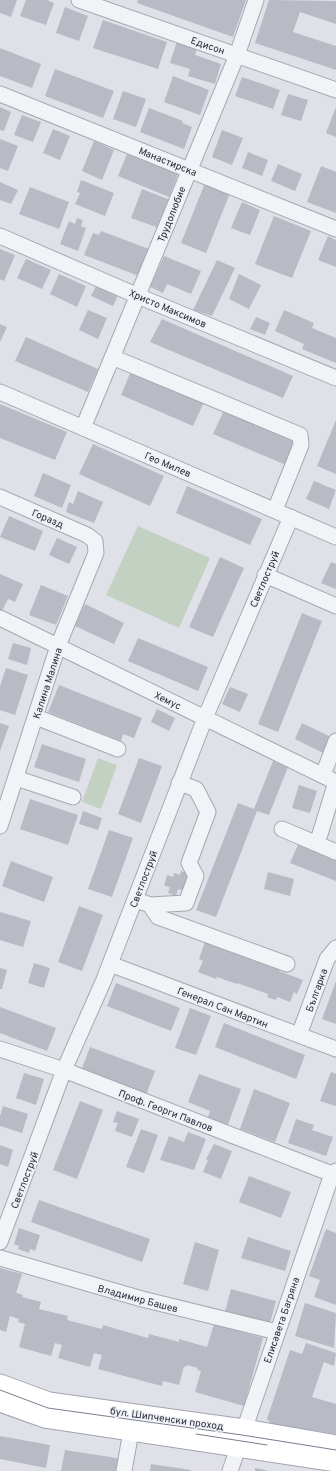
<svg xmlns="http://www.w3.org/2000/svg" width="336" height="1471" viewBox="0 0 336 1471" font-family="Overpass,sans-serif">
<rect width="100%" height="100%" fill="#e0e1e8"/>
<path fill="#c2d1c2" d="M138 526 210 558 179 628 106 595Z
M98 758 117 765 101 809 82 802Z"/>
<path fill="#b8bac4" d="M0 0H17L11 17 0 13Z
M26 0H47L54 3 46 25 20 16Z
M138 0H246L233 37 137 3Z
M269 0 336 1V24L300 12 293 32 336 46V70L255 43Z
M65 7 88 16 79 41 56 33Z
M103 20 167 42 158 69 93 48Z
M177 41 197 48 195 55 221 64 215 84 188 76 190 69 170 63Z
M0 48 41 64 32 88 0 76Z
M55 69 114 91 103 118 45 96Z
M173 76 209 90 200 115 164 102Z
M242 77 280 90 273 109 235 96Z
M123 91 146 99 136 127 113 119Z
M288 94 308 100 301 121 281 115Z
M0 107 11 112 4 131 0 130Z
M336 107V137L326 133Z
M149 108 183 121 182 123 192 127 184 149 140 132Z
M22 115 41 122 33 142 14 135Z
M53 129 70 136 60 160 43 153Z
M222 130 243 138 232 165 212 157Z
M0 139 18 146 8 171 0 168Z
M94 141 114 150 102 180 82 171Z
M248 152 268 160 262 176 242 168Z
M127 154 178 174 169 197 118 176Z
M278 164 302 174 295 191 271 181Z
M321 166 336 172V213L307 202Z
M81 180 114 193 105 216 75 204 80 193 77 192Z
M0 182 18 190 11 204 0 200Z
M205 183 230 193 206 253 181 243Z
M30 187 69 202 59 229 19 214Z
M142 189 170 200 159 228 131 218Z
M242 202 260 210 250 235 231 228Z
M274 216 311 231 292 278 255 264Z
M77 218 83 220 81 226 86 228 78 251 60 244 69 221 75 224Z
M101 231 149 249 139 276 84 255 93 233 99 235Z
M328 236 336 240V267L318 260Z
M0 249 15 255 4 281 0 279Z
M164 256 201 271 191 294 167 284 163 293 150 287Z
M26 259 51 270 42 289 17 278Z
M217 260 235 268 212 316 193 310Z
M59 274 86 286 77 307 50 294Z
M239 274 261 285 249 309 229 299Z
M97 284 119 293 113 306 91 296Z
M88 310 107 318 98 339 79 330Z
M284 310 314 323 312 328 336 338V363L302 349 304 344 275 331Z
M256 317 270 323 265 335 250 329Z
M162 319 293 376 283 398 150 342Z
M0 324 7 327 0 342Z
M26 337 98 369 88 392 15 361Z
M131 371 204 402 193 426 121 395Z
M0 404 67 432 55 460 0 438Z
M224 410 296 441 286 465 213 434Z
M336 420V474L317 466Z
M93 444 164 476 150 506 79 474Z
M43 473 71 485 62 508 34 496Z
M314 481 336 490 329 509 306 499Z
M187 486 262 519 250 545 176 513Z
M78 491 103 502 94 523 66 512 69 502 73 504Z
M9 516 43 531 35 551 0 537Z
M57 538 77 547 69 564 49 555Z
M220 557 244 568 213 637 189 627Z
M331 562 336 564V589L321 583Z
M0 574 23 584 15 602 8 599 2 611 0 610Z
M41 585 68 596 56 625 29 615Z
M85 604 124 623 114 644 75 626Z
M302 613 322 621 278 732 258 724Z
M138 638 208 667 198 691 128 661Z
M13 643 31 648 27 665 8 659Z
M6 668 28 675 15 715 0 710V686Z
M59 685 142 718 134 738 123 734 121 741 48 712Z
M230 687 248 694 240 712 222 704Z
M157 709 175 718 169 731 151 722Z
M0 723 9 726 0 751Z
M302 723 331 737 323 753 295 739Z
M42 744 86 759 79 782 34 767Z
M139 758 162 766 141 823 118 814Z
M273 761 288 767 269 815 257 811 216 917 196 910 238 803 254 809Z
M299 785 317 791 310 813 292 808Z
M30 799 78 815 68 845 20 829Z
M83 811 102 818 98 830 79 824Z
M109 830 133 838 112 897 88 889Z
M300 840 336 855V881L290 863Z
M11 861 53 877 44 902 2 886Z
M181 871 190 874 185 891 178 889 176 896 168 893 170 887 164 886 167 875 173 877 174 873 180 875Z
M268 872 294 879 290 896 264 889Z
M79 906 103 915 82 971 58 962Z
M0 912 31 921 23 947 0 940Z
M205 942 227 951 229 947 252 957 251 960 256 962 257 960 280 968 279 971 303 980 297 994 294 992 290 1002 277 997 276 1000 267 997 268 994 237 983V984L217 977 216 979 198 972 203 961 199 959Z
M34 963 50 968 44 988 28 983Z
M0 968 7 970 2 989H0Z
M336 981V1024L322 1019Z
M116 983 180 1008 171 1031 107 1006Z
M0 1007 56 1028 47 1051 0 1033Z
M190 1008 211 1016 196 1055 175 1048Z
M224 1023 305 1055 296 1079 215 1047Z
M90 1047 155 1071 146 1095 81 1071Z
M331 1072 336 1074V1106L320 1101Z
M24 1073 44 1079 36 1105 16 1098Z
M199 1074 241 1089 227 1127 207 1120 210 1111 188 1102Z
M254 1089 290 1103 275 1142 240 1129Z
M80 1101 103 1110 77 1179 53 1170Z
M3 1106 28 1114 22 1133 0 1126V1116Z
M117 1111 139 1119 132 1137 115 1131 118 1123 113 1122Z
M296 1119 314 1125 312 1130 333 1137 326 1156 288 1143Z
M141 1129 158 1135 144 1173 126 1167Z
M188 1132 206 1139 194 1170 160 1160 169 1136 184 1142Z
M214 1144 232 1151 221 1179 203 1172 208 1160 206 1159Z
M0 1145 13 1150 8 1167 0 1164Z
M249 1176 291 1192 281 1218 239 1202Z
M39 1200 150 1239 142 1262 31 1222Z
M19 1228 40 1235 35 1251 30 1249 29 1253 18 1249 19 1246 14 1244Z
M326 1229 336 1233V1305L314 1297 320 1280 309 1276Z
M248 1237 291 1251 285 1271 241 1258Z
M195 1242 219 1250 208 1291 183 1284Z
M0 1268 22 1274 16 1293 23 1295 22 1297 41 1302 39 1309 68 1316 67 1320 102 1329 103 1325 148 1338 149 1334 179 1342V1339L207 1347 214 1324 263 1338 244 1406 195 1392 201 1371 197 1370 198 1368 187 1365 186 1367 184 1366 179 1385 163 1381 162 1386 98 1369 102 1355 94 1353 90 1367 58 1358 62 1345 55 1343 51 1356 19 1347 25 1324 18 1322 19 1319 10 1316 6 1332 0 1330Z
M231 1289 276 1301 269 1327 224 1315Z
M305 1303 336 1313 334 1348 295 1336Z
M306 1343 336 1353 334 1366 324 1362 312 1397 336 1404V1434L271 1424 267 1419 290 1350 302 1354Z
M0 1436 50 1445 46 1468 0 1459Z
M65 1450 123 1459 121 1471H61Z
M151 1464 191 1470V1471H150Z
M255 1468 266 1470V1471H255Z"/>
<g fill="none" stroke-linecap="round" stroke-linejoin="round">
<g stroke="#a6a7b2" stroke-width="17">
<path id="minor" d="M79 0 336 90
M0 94 336 229
M0 236 138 296 336 378
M112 357 300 435 301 445 275 510
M0 392 336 537
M83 428 237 55 256 0
M0 497 87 535 95 541 96 553 58 646 0 826
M265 575 336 606
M0 618 336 782
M36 717 118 749
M323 775 336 741
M16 778 73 797
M282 829 336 852
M317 844 336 782
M142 902 150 905 158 917 287 964
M150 905 186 903 196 876 189 863 208 812 196 789 179 783
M110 964 336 1049
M299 1035 327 959 336 948
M0 1049 64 1070 332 1174
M0 1242 64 1070 103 982 205 718 291 517
M0 1258 142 1299 277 1332
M124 1471 131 1431
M230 1471 332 1174 336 1171"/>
</g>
<g stroke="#a0a3b2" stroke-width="21">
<path id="major" d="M0 1384 49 1402 244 1429 336 1445
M0 1402 45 1418 336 1462"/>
</g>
<use href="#minor" stroke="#f2f3f6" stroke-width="15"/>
<use href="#major" stroke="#fff" stroke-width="19"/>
<path stroke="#7b7e90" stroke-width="1" d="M0 1390 48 1408 242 1435 336 1450
M196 1434 267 1445"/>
</g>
<g text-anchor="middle" stroke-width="3" stroke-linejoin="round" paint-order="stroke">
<g font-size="10" fill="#2a2d3e" stroke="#eff1f5">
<text transform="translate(208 45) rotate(19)" y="4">Едисон</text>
<text transform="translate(168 161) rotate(22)" y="4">Манастирска</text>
<text transform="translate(171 214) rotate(-68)" y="4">Трудолюбие</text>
<text transform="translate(168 308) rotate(23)" y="4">Христо Максимов</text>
<text transform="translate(168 464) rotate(23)" y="4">Гео Милев</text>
<text transform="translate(48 518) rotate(23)" y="4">Горазд</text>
<text transform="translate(264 579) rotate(-67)" y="4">Светлоструй</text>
<text transform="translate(47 683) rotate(-72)" y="4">Калина Малина</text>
<text transform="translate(168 700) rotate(26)" y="4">Хемус</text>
<text transform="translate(143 879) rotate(-69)" y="4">Светлоструй</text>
<text transform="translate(316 990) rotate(-70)" y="4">Българка</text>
<text transform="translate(223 1007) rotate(21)" y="4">Генерал Сан Мартин</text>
<text transform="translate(166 1110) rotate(21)" y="4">Проф. Георги Павлов</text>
<text transform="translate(24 1180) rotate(-69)" y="4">Светлоструй</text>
<text transform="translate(138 1298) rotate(15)" y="4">Владимир Башев</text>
<text transform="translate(281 1320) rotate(-71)" y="4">Елисавета Багряна</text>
<text transform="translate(167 1418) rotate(8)" y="4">бул. Шипченски проход</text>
</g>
</g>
</svg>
